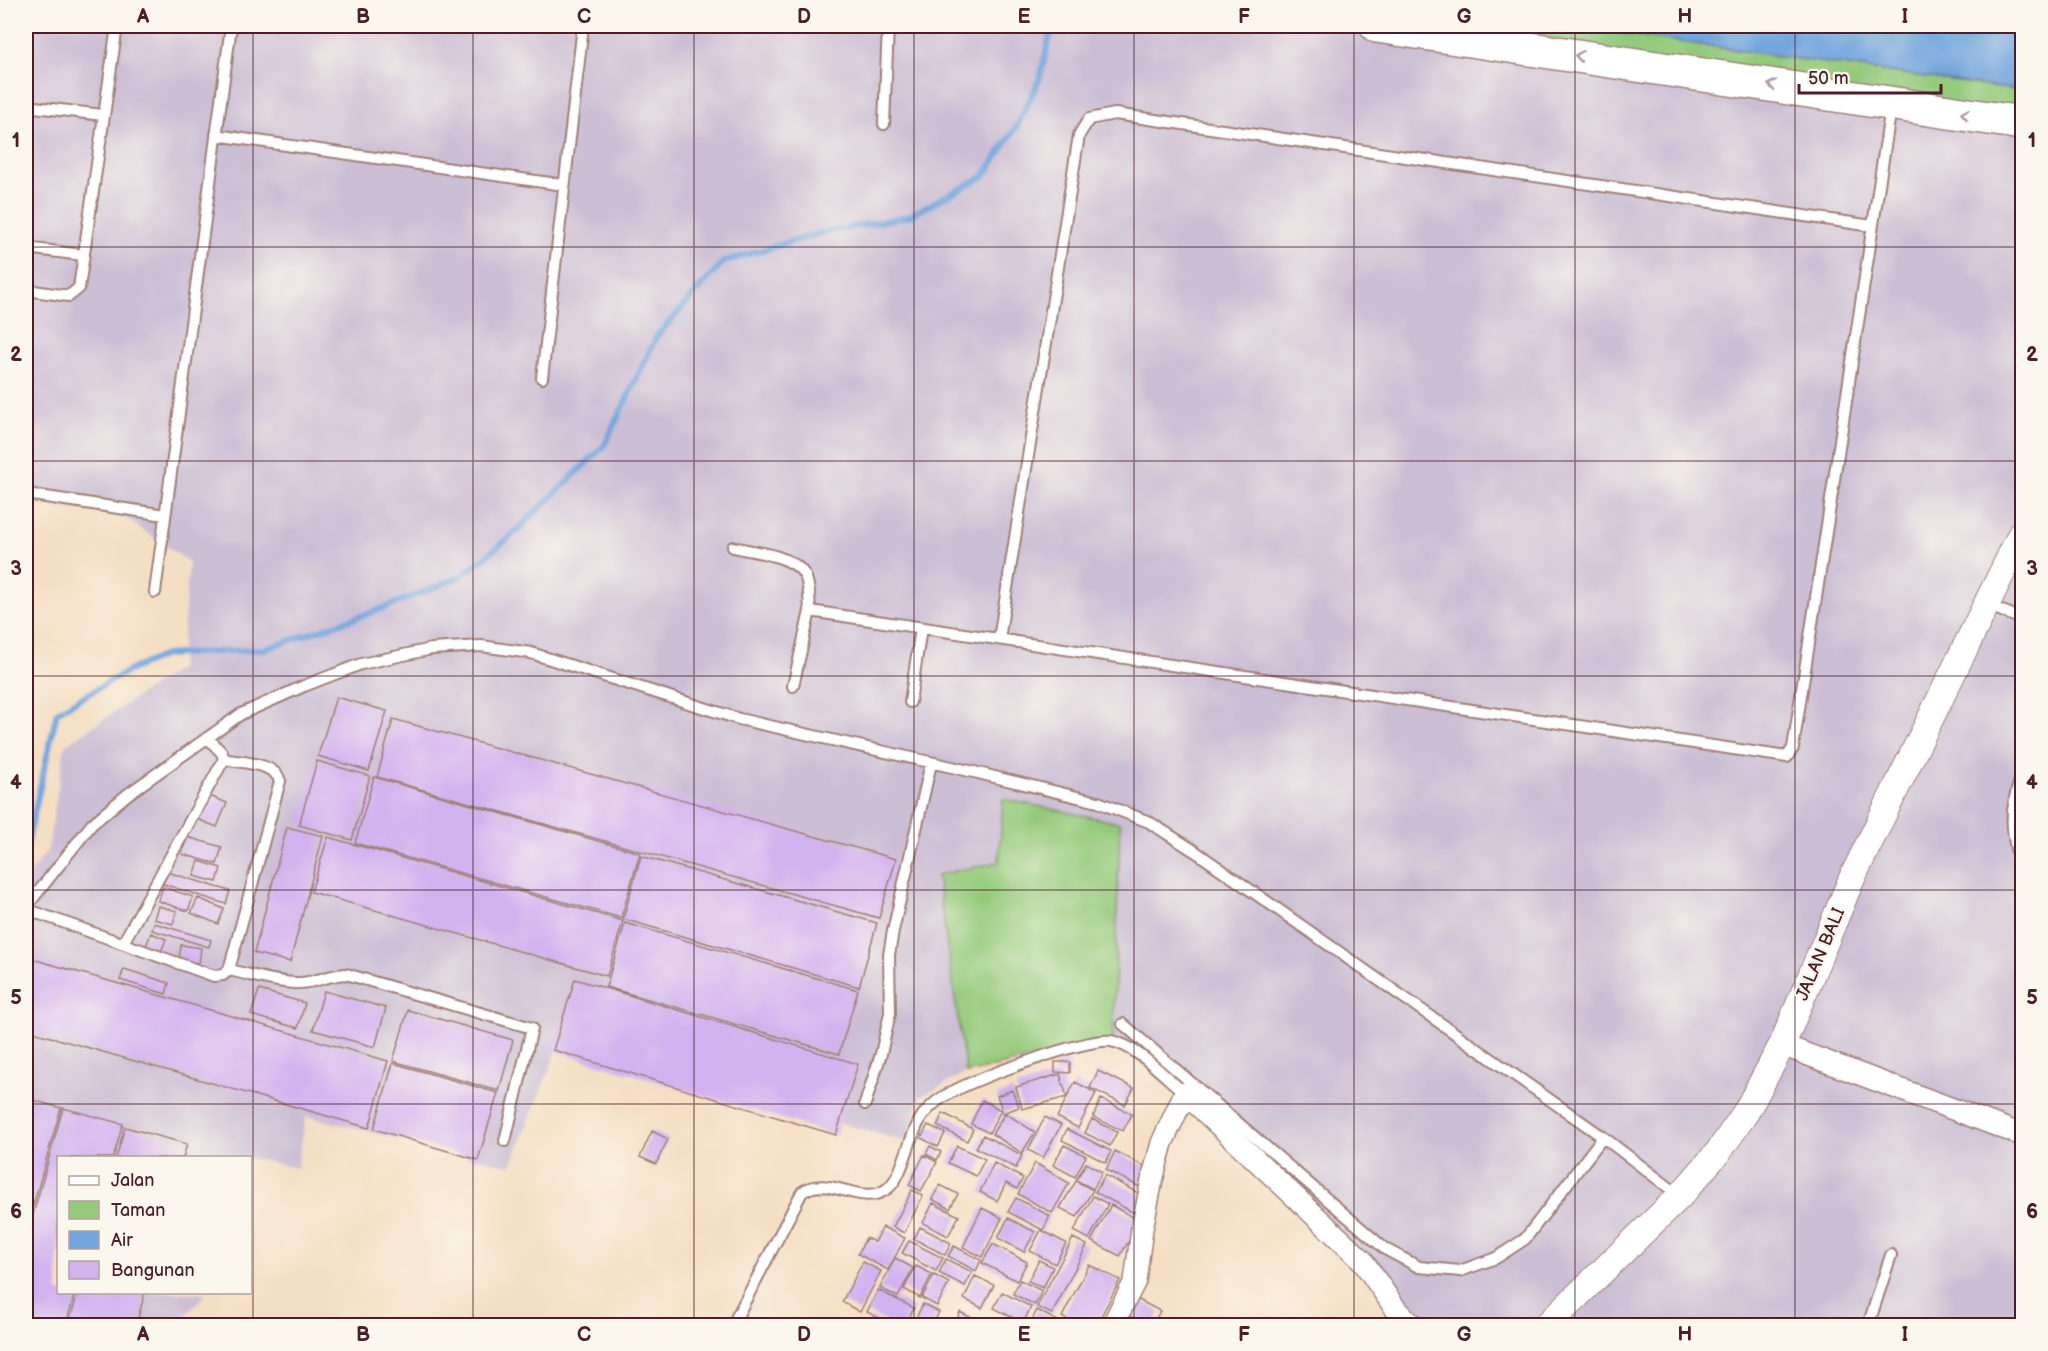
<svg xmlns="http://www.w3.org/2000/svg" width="2048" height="1351" viewBox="0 0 2048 1351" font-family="'Balsamiq Sans',sans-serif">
<rect width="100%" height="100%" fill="#fbf7ec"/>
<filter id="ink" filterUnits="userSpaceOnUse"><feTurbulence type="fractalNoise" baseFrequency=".0167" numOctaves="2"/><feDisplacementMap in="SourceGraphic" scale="12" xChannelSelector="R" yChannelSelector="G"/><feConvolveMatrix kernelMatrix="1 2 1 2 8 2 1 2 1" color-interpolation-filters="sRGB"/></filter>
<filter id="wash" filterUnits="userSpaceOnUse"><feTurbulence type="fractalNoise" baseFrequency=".008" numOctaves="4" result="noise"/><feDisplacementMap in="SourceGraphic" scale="24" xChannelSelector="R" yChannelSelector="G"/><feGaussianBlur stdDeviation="1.35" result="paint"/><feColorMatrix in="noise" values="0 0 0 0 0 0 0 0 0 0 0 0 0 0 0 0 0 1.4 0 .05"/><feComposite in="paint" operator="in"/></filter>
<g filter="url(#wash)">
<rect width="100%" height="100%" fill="#f5dfc4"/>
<path fill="#ccbed4" d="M26 26H1344L2022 127V1325H1421L1170 1080 1113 1041 1003 800 999 862 937 875 966 1073 920 1097 906 1142 560 1042 511 1166 306 1116 297 1168 243 1156V1158H58V1292L207 1293 176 1325H26V879L48 849 65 745 180 668 189 562 121 515 26 503Z"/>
<path fill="#95ca7c" stroke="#707454" stroke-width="1.5" d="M1377 26H1571L2022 91V123Z
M1003 799 1120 823 1113 1041 966 1073 937 875 999 862Z"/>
<path fill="#73a5de" stroke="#5e6284" stroke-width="1.5" d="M1571 26H2022V91Z"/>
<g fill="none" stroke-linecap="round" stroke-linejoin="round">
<path stroke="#73a5de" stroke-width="6" d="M26 849 57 712 128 671 165 655 265 649 384 608 460 577 510 537 604 446 657 336 723 262 817 234 909 216 984 176 1017 126 1040 78 1052 26"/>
</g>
<g id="blocks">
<path fill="#d3b2f0" d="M336 697 387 711 369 771 318 756Z
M393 719 896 859 879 918 377 777Z
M317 761 370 776 352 840 299 825Z
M374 777 640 853 621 918 355 843Z
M207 795 227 803 217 827 197 819Z
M287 827 323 836 290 962 254 953Z
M187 837 222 847 217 864 182 854Z
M328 837 623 921 607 976 311 892Z
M641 856 877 923 859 987 623 919Z
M199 861 221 868 217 882 194 876Z
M167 872 230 891 226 904 163 884Z
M163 887 193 897 188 911 158 901Z
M198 898 224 909 218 924 191 913Z
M158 906 177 911 173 924 154 919Z
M154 923 211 940 209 947 152 930Z
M625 923 858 990 839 1054 606 987Z
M151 933 166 939 161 952 146 946Z
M181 945 201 948 199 963 179 960Z
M29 958 388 1061 369 1128 26 1030V970Z
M124 969 169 983 166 994 120 980Z
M575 979 858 1064 836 1135 553 1050Z
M259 990 305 1003 298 1028 251 1015Z
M324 991 386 1008 375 1047 313 1030Z
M408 1010 513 1040 499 1091 393 1061Z
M1055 1062H1070V1073L1055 1072Z
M393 1063 498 1093 478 1160 374 1129Z
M1098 1071 1134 1088 1125 1105 1090 1088Z
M1060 1074 1067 1097 1022 1109 1016 1087Z
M1075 1082 1096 1093 1078 1128 1057 1117Z
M1012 1090 1019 1107 1003 1113 997 1096Z
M26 1098 61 1108 26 1230Z
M1101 1099 1132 1114 1123 1131 1093 1117Z
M982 1100 1001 1110 989 1133 971 1124Z
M63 1108 123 1124 113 1158H58V1292H75L66 1326H26V1239Z
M943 1113 973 1129 967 1141 937 1126Z
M1005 1113 1035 1132 1022 1153 992 1134Z
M1045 1117 1061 1125 1043 1158 1028 1150Z
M1092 1119 1117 1132 1110 1146 1085 1133Z
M928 1125 945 1133 938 1147 921 1138Z
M125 1127 187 1144 183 1158H116Z
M1067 1129 1111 1151 1106 1163 1062 1140Z
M652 1131 668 1139 656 1164 640 1157Z
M983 1135 1022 1155 1016 1168 976 1148Z
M1064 1145 1086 1156 1075 1177 1053 1165Z
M930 1146 941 1152 937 1160 926 1154Z
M957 1146 985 1159 976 1176 948 1163Z
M1115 1151 1150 1169 1140 1187 1106 1170Z
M924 1155 937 1162 921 1191 909 1185Z
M994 1163 1023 1178 1017 1189 1006 1183 997 1201 980 1192Z
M1035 1163 1069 1183 1052 1213 1018 1194Z
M1086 1163 1102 1172 1093 1189 1076 1180Z
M1105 1175 1145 1197 1136 1214 1095 1192Z
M1076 1181 1093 1190 1077 1217 1060 1208Z
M940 1185 958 1194 950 1209 932 1199Z
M912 1190 923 1196 904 1233 893 1227Z
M1093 1196 1108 1204 1089 1239 1074 1231Z
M1016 1198 1050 1216 1043 1230 1008 1212Z
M933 1203 959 1216 948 1236 923 1223Z
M1111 1205 1140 1221 1120 1256 1091 1241Z
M982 1208 1002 1218 982 1257 963 1247Z
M1008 1218 1035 1232 1024 1252 998 1238Z
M883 1227 905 1238 888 1270 858 1254 866 1238 875 1242Z
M920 1227 951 1243 945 1255 914 1239Z
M1041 1230 1066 1243 1055 1264 1030 1251Z
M1073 1238 1087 1245 1052 1314 1037 1307Z
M909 1241 943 1258 936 1271 902 1253Z
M993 1244 1027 1262 1017 1281 982 1263Z
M954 1246 981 1260 976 1271 948 1256Z
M895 1258 913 1268 898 1297 880 1288Z
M946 1259 972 1272 965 1286 939 1273Z
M1039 1260 1053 1267 1043 1288 1028 1281Z
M863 1262 881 1271 860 1312 842 1302Z
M1089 1265 1120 1280 1096 1326H1079L1062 1317Z
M916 1266 932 1274 920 1298 904 1289Z
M934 1275 949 1283 937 1306 922 1298Z
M975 1276 994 1285 982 1308 964 1299Z
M1020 1280 1042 1291 1035 1305 1013 1294Z
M878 1290 914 1308 905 1326H894L867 1312Z
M78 1292H145L136 1326H68Z
M1002 1292 1031 1307 1023 1323 994 1308Z
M1133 1297 1160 1311 1152 1326H1148L1124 1313Z
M923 1304 939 1312 932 1326H912Z
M1037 1310 1067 1326H1029Z
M960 1312 976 1320 973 1326H954Z
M1123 1316 1141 1326H1119Z
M871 1318 887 1326H867Z
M1001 1320 1012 1326H998Z"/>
</g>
</g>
<g filter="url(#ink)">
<use href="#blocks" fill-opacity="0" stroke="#a07f78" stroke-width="1.5"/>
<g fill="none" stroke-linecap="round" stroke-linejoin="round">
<g stroke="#a07f78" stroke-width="14">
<path id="service" d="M26 106 103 115
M884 124 888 26
M216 135 564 185
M26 248 83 255
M26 290 69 296 79 288 117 26
M542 378 583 26
M26 494 165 515
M733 547C753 552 793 555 804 574 810 584 809 599 810 611L1787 757 1793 748 1891 107
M155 592 231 26
M1987 605 2022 619
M999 639 1079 135 1089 119 1115 114 1872 226
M793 686 810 611
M910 702 921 628
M2022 776C2008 809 2011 837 2022 870
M26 907 92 824 128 794 241 714 304 686 361 664 432 649 481 646 531 653 739 719 974 772 1098 802 1149 822 1196 852 1603 1137
M26 909 214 976 223 975 229 970 280 781C274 762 241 763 224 759L222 753 208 738
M123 943 224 759
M229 970C248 974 281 984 299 983 314 983 328 975 346 974L532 1028 505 1141
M1123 1024 1385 1249 1419 1267 1460 1271 1496 1258 1525 1239 1603 1137 1680 1196
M865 1104 881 1054 890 1013 889 955 893 931 931 763
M732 1326 802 1192C829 1173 863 1209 888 1188 904 1176 909 1133 923 1115 931 1105 941 1097 952 1092 978 1078 1085 1038 1111 1041 1136 1045 1166 1078 1185 1093
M1868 1326 1891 1255"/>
</g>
<g stroke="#a07f78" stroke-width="24">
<path id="minor" d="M1782 1045 2022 1135
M1112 1326 1135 1281 1142 1229 1152 1180 1162 1143 1185 1093 1362 1260 1395 1308 1413 1326"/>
</g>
<g stroke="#a07f78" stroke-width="28">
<path id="tertiary" d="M1546 1326 1680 1196 1719 1151 1746 1112 1782 1045 1852 878 2022 532"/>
</g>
<g stroke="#a07f78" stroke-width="36">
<path id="primary" d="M1377 26 2022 123"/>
</g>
<use href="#service" stroke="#fff" stroke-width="10"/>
<use href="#minor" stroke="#fff" stroke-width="21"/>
<use href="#tertiary" stroke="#fff" stroke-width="26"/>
<use href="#primary" stroke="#fff" stroke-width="33"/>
</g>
<defs><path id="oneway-chevron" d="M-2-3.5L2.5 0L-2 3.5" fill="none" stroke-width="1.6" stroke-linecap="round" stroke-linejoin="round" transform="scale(1.5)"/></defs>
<g stroke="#ae9aa0">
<use href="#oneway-chevron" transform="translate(1579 56) rotate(-171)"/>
<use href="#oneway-chevron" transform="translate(1772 85) rotate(-171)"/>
<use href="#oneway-chevron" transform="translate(1965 114) rotate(-171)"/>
</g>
</g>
<path fill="none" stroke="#4a1f2b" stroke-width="1.5" stroke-opacity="0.55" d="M253 26V1326M473 26V1326M694 26V1326M914 26V1326M1134 26V1326M1354 26V1326M1575 26V1326M1795 26V1326M26 247H2022M26 461H2022M26 676H2022M26 890H2022M26 1104H2022"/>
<g text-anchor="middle" stroke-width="4.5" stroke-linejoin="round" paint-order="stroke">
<g font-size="18" fill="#4a1f2b" stroke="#fbf7ec">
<text transform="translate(1820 954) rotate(-67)" y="6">JALAN BALI</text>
</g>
</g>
<rect width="2048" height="1351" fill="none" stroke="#fbf7ec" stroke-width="66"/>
<rect x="57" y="1156" width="195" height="138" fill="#fbf7ec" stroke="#b4a19f" stroke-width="1.5"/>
<rect x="69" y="1176" width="30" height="9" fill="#ffffff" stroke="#b4a19f" stroke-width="1.5"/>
<text x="111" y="1186" font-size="18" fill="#4a1f2b">Jalan</text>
<rect x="69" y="1201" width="30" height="18" fill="#95ca7c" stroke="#b4a19f" stroke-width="1.5"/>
<text x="111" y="1216" font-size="18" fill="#4a1f2b">Taman</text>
<rect x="69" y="1231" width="30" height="18" fill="#73a5de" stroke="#b4a19f" stroke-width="1.5"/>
<text x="111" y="1246" font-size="18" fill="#4a1f2b">Air</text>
<rect x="69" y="1261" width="30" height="18" fill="#d3b2f0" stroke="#b4a19f" stroke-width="1.5"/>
<text x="111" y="1276" font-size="18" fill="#4a1f2b">Bangunan</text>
<path d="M1799 84v9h142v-9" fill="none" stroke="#4a1f2b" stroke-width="3"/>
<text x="1808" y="84" font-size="18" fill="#4a1f2b" stroke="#fbf7ec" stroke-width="4.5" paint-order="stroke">50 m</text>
<rect x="33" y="33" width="1982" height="1285" fill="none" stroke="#4a1f2b" stroke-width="2"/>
<g font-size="20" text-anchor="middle" font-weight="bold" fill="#4a1f2b">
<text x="143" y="23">A</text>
<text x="363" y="23">B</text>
<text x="584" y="23">C</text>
<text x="804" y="23">D</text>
<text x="1024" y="23">E</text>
<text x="1244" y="23">F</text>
<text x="1464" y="23">G</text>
<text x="1685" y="23">H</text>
<text x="1905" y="23">I</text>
<text x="16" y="147">1</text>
<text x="2032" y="147">1</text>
<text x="16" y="361">2</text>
<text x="2032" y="361">2</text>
<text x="16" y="575">3</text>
<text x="2032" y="575">3</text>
<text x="16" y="789">4</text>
<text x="2032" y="789">4</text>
<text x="16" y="1004">5</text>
<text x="2032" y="1004">5</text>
<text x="16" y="1218">6</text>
<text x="2032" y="1218">6</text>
<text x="143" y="1341">A</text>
<text x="363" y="1341">B</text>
<text x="584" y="1341">C</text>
<text x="804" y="1341">D</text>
<text x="1024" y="1341">E</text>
<text x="1244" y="1341">F</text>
<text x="1464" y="1341">G</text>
<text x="1685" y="1341">H</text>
<text x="1905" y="1341">I</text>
</g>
</svg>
